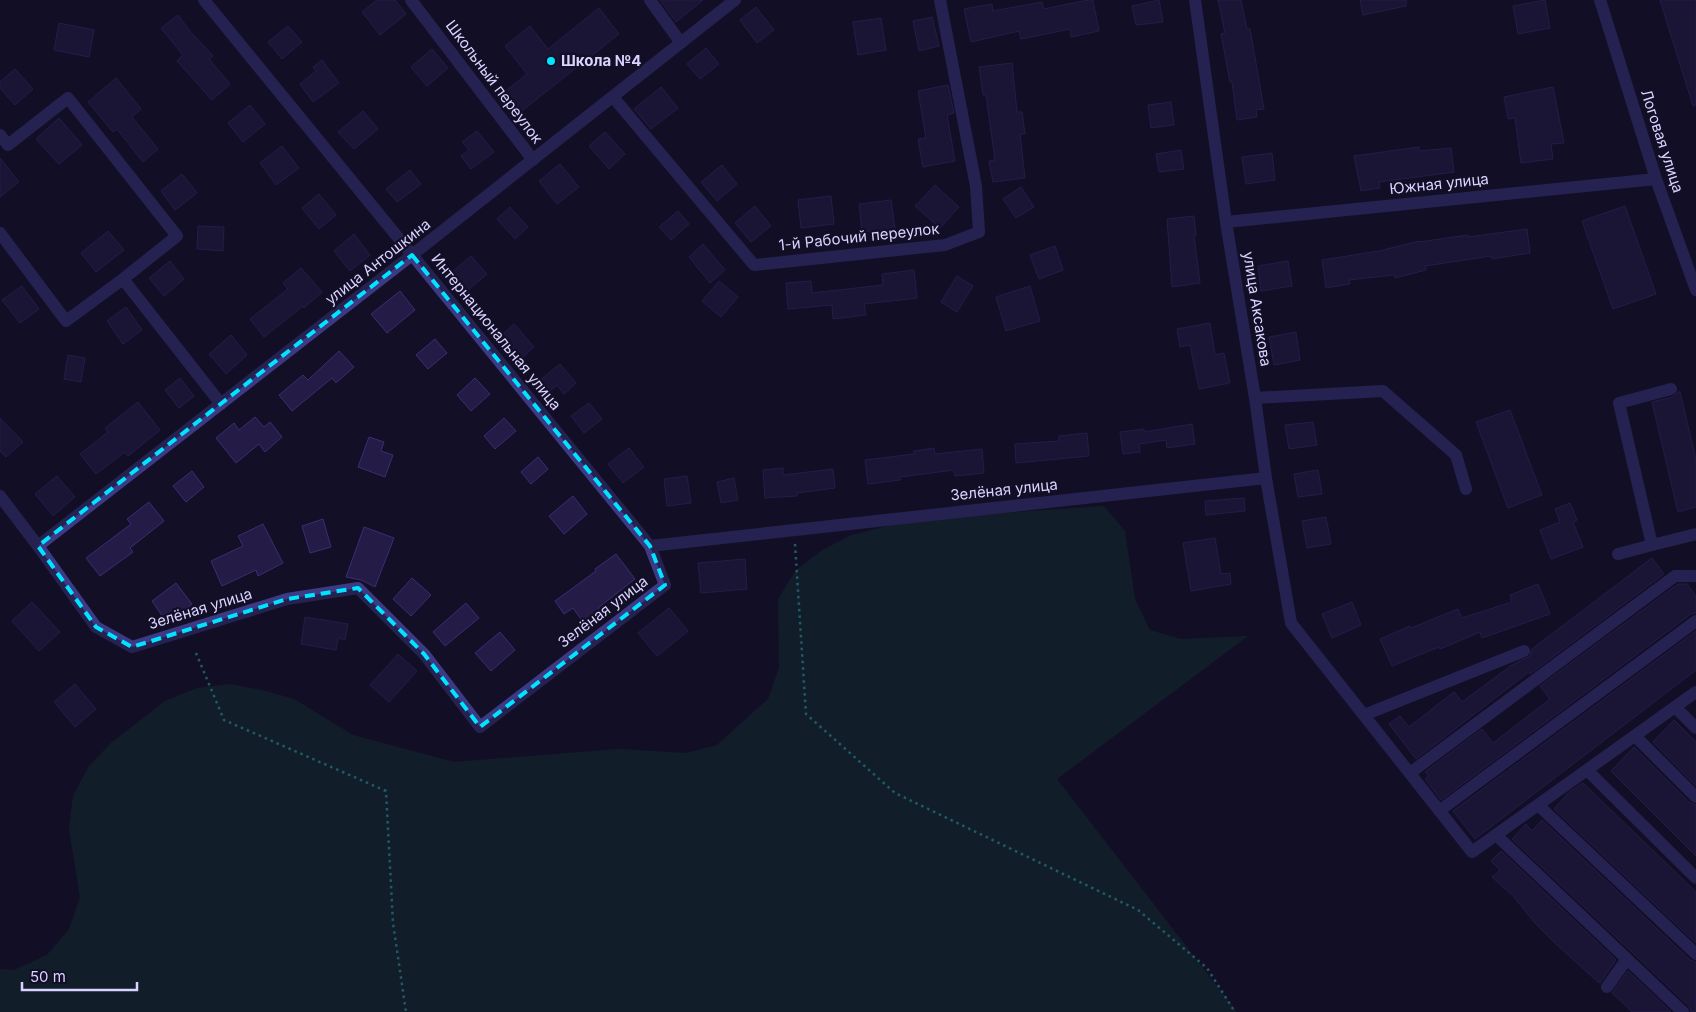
<svg xmlns="http://www.w3.org/2000/svg" width="1696" height="1012" viewBox="0 0 1696 1012" font-family="Inter,sans-serif">
<rect width="100%" height="100%" fill="#130f26"/>
<path fill="#12302f" d="M1104 506 1125 531 1135 599 1150 630 1181 639 1248 636 1057 779 1237 1012H0V969L14 970 47 955 69 929 80 898 69 829 73 796 89 766 111 743 165 701 197 688 230 684 262 690 294 699 353 735 454 762 619 749 686 753 717 745 768 699 779 668 778 599 796 570 821 551 851 535 916 519Z"/>
<path fill="#241b47" stroke="#3b2d73" d="M377 0H395L406 14 380 35 362 12Z
M660 0H703L676 22Z
M1088 0H1093L1099 31 1071 37 1070 29 1021 39 1019 31 971 42 964 9 992 4 993 11 1042 2 1044 9Z
M1159 0 1163 22 1136 25 1132 6Z
M1218 0H1241L1247 29H1250L1264 109 1256 110 1257 117 1237 120 1232 82H1230L1221 34 1225 33Z
M1360 0H1406V6L1363 15Z
M1545 0 1550 28 1518 34 1513 6Z
M1660 0H1696V105L1693 106Z
M756 7 774 30 757 43 740 20Z
M599 8 619 34 514 117 498 97 527 74 505 46 530 26 548 49Z
M178 15 189 30 213 56 209 59 230 84 212 100 177 61 183 55 161 28Z
M932 17 939 46 919 51 913 21Z
M881 18 886 50 858 55 853 22Z
M59 23 94 30 89 57 54 50Z
M288 26 302 42 282 59 268 42Z
M706 48 719 64 700 79 687 64Z
M432 49 448 68 427 86 411 67Z
M322 60 339 83 313 102 300 84 316 71 313 67Z
M1012 63 1017 112H1022L1025 134H1020L1025 178 993 182 989 161 995 160 986 95H983L979 67Z
M15 69 33 89 15 105 0 88V82Z
M116 78 141 109 132 117 158 149 143 162 117 129 113 132 88 102Z
M948 85 954 113 947 115 955 161 923 167 918 139 926 138 918 91Z
M661 87 678 108 651 129 634 109Z
M1553 87 1564 143 1551 144 1553 159 1521 163 1515 118 1508 119 1504 97Z
M1171 102 1174 125 1151 128 1148 105Z
M250 105 265 124 243 142 228 123Z
M363 111 378 129 354 149 338 132Z
M59 118 82 145 59 164 36 139Z
M477 131 494 152 471 169 461 156 469 150 462 142Z
M605 132 625 154 609 169 589 146Z
M282 146 299 168 276 185 260 163Z
M1419 147V151L1451 148 1454 172 1379 182 1380 188 1361 191 1354 156Z
M1181 150 1184 169 1159 172 1156 154Z
M1272 153 1275 180 1246 184 1242 157Z
M0 158 19 182 0 197Z
M560 164 579 187 557 204 539 181Z
M722 165 737 184 717 201 701 182Z
M410 170 421 184 397 202 386 189Z
M182 174 197 193 175 210 161 191Z
M935 185 959 207 940 228 915 206Z
M1021 187 1034 207 1016 218 1003 199Z
M319 194 336 215 319 229 302 208Z
M831 196 834 224 801 228 798 200Z
M891 200 895 229 862 232 859 204Z
M755 206 771 226 751 242 735 223Z
M1625 206 1656 294 1613 309 1582 221Z
M510 207 528 227 515 239 497 219Z
M678 211 689 224 671 240 659 227Z
M1194 216 1196 235H1194L1200 283 1172 287 1167 219Z
M198 226 224 227 223 251 197 249Z
M1527 229 1530 253 1492 259 1491 256 1425 266 1426 270 1395 278 1394 275 1349 280 1350 284 1326 288 1322 260 1379 251 1419 241V242L1468 235V237Z
M108 231 124 250 96 272 81 253Z
M354 234 370 255 350 271 334 251Z
M703 244 725 270 710 283 689 257Z
M1055 246 1063 270 1039 279 1030 255Z
M471 256 487 274 467 291 452 272Z
M170 261 184 279 164 296 149 278Z
M1288 261 1292 286 1261 291 1258 266Z
M301 268 322 292 304 308 303 306 264 337 250 319 288 289 283 283Z
M914 270 917 298 864 304 866 315 833 319 832 305 788 309 786 283 811 281 812 293 883 285 882 274Z
M957 276 973 286 957 312 941 302Z
M719 281 738 297 721 317 702 301Z
M22 286 39 309 20 323 2 300Z
M1030 286 1040 321 1006 331 996 297Z
M400 291 415 310 387 333 371 314Z
M126 307 142 330 123 344 107 321Z
M1210 323 1215 355 1224 353 1230 383 1199 389 1190 345 1180 347 1177 329Z
M514 324 534 347 522 358 502 335Z
M1296 332 1300 360 1274 365 1269 337Z
M231 335 247 355 226 374 209 354Z
M435 339 447 353 428 369 416 355Z
M339 351 354 367 336 383 332 378 292 411 279 395 303 375 308 380Z
M68 355 85 358 81 382 64 379Z
M560 364 576 383 564 394 557 385 549 392 539 381Z
M180 378 194 396 179 408 165 390Z
M475 378 490 394 471 411 457 395Z
M1678 392H1680L1696 460V507L1678 512 1652 402 1673 397Z
M138 402 160 430 128 456 125 452 96 474 80 454 108 432 105 428Z
M589 403 602 419 584 433 571 416Z
M1510 410 1542 495 1508 508 1476 422Z
M255 417 264 427 270 422 282 437 265 452 259 444 236 463 216 438 234 423 239 430Z
M0 418 23 442 6 457 0 451Z
M504 418 516 431 495 449 484 436Z
M1313 422 1317 445 1289 449 1285 425Z
M1192 424 1195 444 1167 448 1166 440 1139 444 1140 452 1123 454 1120 432 1144 429V432Z
M1087 433 1089 456 1016 463 1015 444 1059 441V436Z
M369 437 384 442 381 451 393 455 385 477 358 467Z
M629 448 644 467 623 483 608 464Z
M934 448 935 454 982 449 984 473 955 476 954 470 900 477V480L868 484 865 460 914 454V451Z
M538 457 548 469 531 484 521 472Z
M783 468V475L833 469 835 488 797 493V496L765 498 763 470Z
M1318 470 1322 494 1298 497 1294 474Z
M192 471 204 487 186 502 173 486Z
M57 476 75 497 53 516 35 494Z
M687 476 691 503 667 506 664 479Z
M734 478 738 500 721 503 717 482Z
M573 496 587 514 564 534 549 516Z
M1244 498 1245 511 1206 515 1205 501Z
M149 502 164 521 130 548 133 552 100 576 86 558 131 524 127 519Z
M1570 503 1577 520 1573 522 1583 547 1551 559 1540 530 1560 522 1555 509Z
M1326 517 1331 544 1307 548 1302 521Z
M323 519 331 547 310 553 302 526Z
M263 524 283 563 258 576 256 570 222 586 211 561 243 546 238 536Z
M364 527 394 538 375 587 361 580 346 577Z
M1215 538 1221 574 1230 573 1231 584 1191 591 1183 543Z
M616 554 635 579 598 608 605 617 588 629 573 608 564 614 555 601 596 571 595 569Z
M1652 558 1664 574 1530 674 1529 672 1416 759 1389 724 1400 716 1409 727 1454 692 1462 702 1512 665 1530 656 1532 649Z
M745 559 747 589 701 593 698 563Z
M412 578 431 595 411 616 393 599Z
M176 583 192 604 167 623 152 601Z
M1538 584 1550 614 1482 638 1480 632 1440 649 1439 647 1392 666 1380 639 1410 626 1411 628 1458 609 1462 618 1512 602 1510 595Z
M1678 584H1687L1696 596V613L1691 614 1441 800 1425 779 1429 776 1425 772 1482 729 1493 743 1550 699 1540 686Z
M32 602 60 632 39 651 12 621Z
M1352 602 1361 625 1332 638 1322 614Z
M466 603 479 618 445 646 433 632Z
M669 608 688 631 657 656 638 633Z
M305 617 348 624 345 640 338 638 336 650 301 644Z
M1696 631V670L1475 839 1453 811Z
M500 632 515 650 491 671 475 653Z
M398 654 417 671 389 702 370 685Z
M75 684 96 709 75 727 54 702Z
M1674 720 1696 742V786L1653 742Z
M1634 747 1690 803 1696 805V856L1611 771Z
M1583 783 1696 892V943L1554 809 1569 792Z
M1542 820 1690 960 1696 962V1012H1691L1689 1006 1512 839 1526 824 1532 831Z
M1501 851 1616 960 1600 983 1599 981 1598 982 1556 944 1535 923 1513 896 1492 877 1500 870 1491 861Z
M1628 971 1671 1012H1632L1612 993Z"/>
<g fill="none" stroke-linecap="round" stroke-linejoin="round">
<path stroke="#2fb8b0" stroke-width="2.5" stroke-dasharray="2.5 4" stroke-linecap="butt" d="M795 544 806 714 895 793 1138 910 1207 968 1235 1012
M196 653 224 720 386 791 393 923 406 1012"/>
<path stroke="#3d3a85" stroke-width="12" d="M204 0 650 546
M411 0 533 160
M650 0 681 43
M1195 0 1226 222 1255 398 1266 478 1291 623 1472 852 1696 692
M1600 0 1656 179 1696 290
M613 97 754 265 945 245 979 232 976 186 940 0
M0 135 8 145 68 98 177 236 123 279 221 404
M1226 222 1656 179
M0 233 66 321 123 279
M1255 398 1383 391 1456 455 1466 489
M0 496 38 546 96 627 132 647 287 599 358 588 424 654 480 727 665 585 650 546 1266 478
M1652 545 1696 534
M38 546 412 255 735 0
M1618 554 1652 545 1619 403 1671 389
M1675 707 1696 728
M1364 715 1524 651
M1635 736 1696 797
M1587 770 1696 878
M1410 773 1675 576H1696
M1538 805 1696 954
M1439 811 1696 621
M1496 835 1683 1012
M1607 987 1627 959"/>
</g>
<path d="M0 0H1696V1012H0ZM412 255 650 546 665 585 480 727 424 654 358 588 287 599 132 647 96 627 38 546Z" fill="#130f26" fill-opacity=".55" fill-rule="evenodd"/>
<path fill="none" stroke="#00e5ff" stroke-width="4" stroke-dasharray="10 6" stroke-linejoin="round" d="M412 255 650 546 665 585 480 727 424 654 358 588 287 599 132 647 96 627 38 546Z"/>
<circle fill="#00e5ff" stroke="#130f26" stroke-width="2" cx="551" cy="61" r="5"/>
<g text-anchor="middle" stroke-width="4.5" stroke-linejoin="round" paint-order="stroke">
<g font-size="15" font-weight="bold" fill="#d9d4ff" stroke="#130f26" text-anchor="start">
<text x="561" y="66">Школа №4</text>
</g>
<g font-size="15" fill="#d9d4ff" stroke="#130f26">
<text transform="translate(494 82) rotate(53)" y="5">Школьный переулок</text>
<text transform="translate(1662 141) rotate(72)" y="5">Логовая улица</text>
<text transform="translate(1439 184) rotate(-6)" y="5">Южная улица</text>
<text transform="translate(859 237) rotate(-6)" y="5">1-й Рабочий переулок</text>
<text transform="translate(378 262) rotate(-38)" y="5">улица Антошкина</text>
<text transform="translate(1257 309) rotate(81)" y="5">улица Аксакова</text>
<text transform="translate(496 332) rotate(51)" y="5">Интернациональная улица</text>
<text transform="translate(1004 490) rotate(-6)" y="5">Зелёная улица</text>
<text transform="translate(200 609) rotate(-17)" y="5">Зелёная улица</text>
<text transform="translate(603 612) rotate(-37)" y="5">Зелёная улица</text>
</g>
</g>
<path d="M22 982v8h115v-8" fill="none" stroke="#d9d4ff" stroke-width="2.5"/>
<text x="30" y="982" font-size="15" fill="#d9d4ff" stroke="#130f26" stroke-width="4" paint-order="stroke">50 m</text>
</svg>
